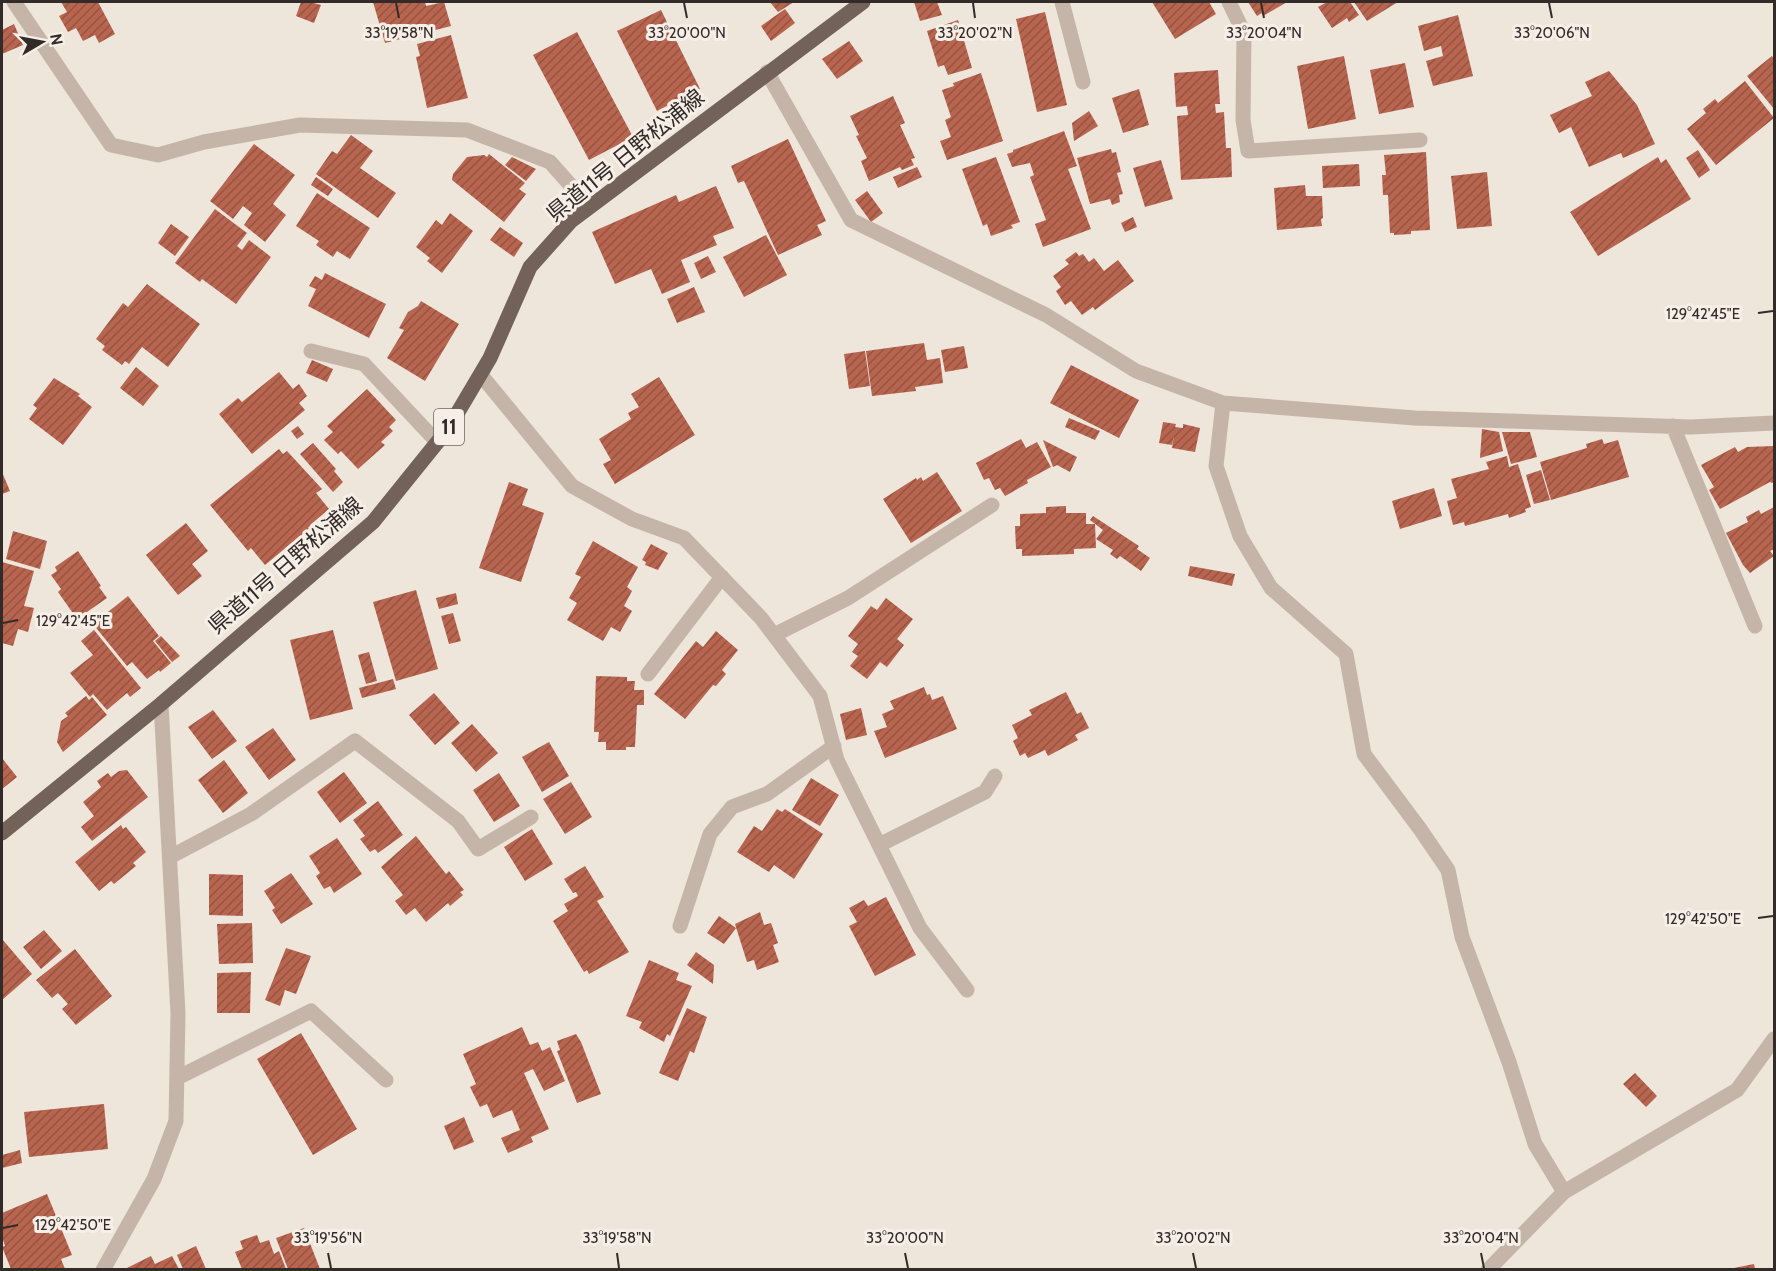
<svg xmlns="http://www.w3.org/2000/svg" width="1776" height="1271" viewBox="0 0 1776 1271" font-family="Cabin,'Noto Sans JP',sans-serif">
<defs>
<pattern id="building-hatch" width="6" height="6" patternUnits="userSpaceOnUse" patternTransform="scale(1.5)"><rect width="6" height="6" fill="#b86550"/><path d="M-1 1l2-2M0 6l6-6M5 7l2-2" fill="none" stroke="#965342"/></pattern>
</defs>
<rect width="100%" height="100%" fill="#eee5db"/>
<path fill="url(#building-hatch)" d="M61 2H98L115 34 99 43 95 35 83 41 76 28 68 32 59 16 67 12Z
M301 2H310L321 5 314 23 296 16Z
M373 2H425L426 6 444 2 451 26 385 43Z
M770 2H794L778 12Z
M914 2H937L942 15 920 21Z
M1152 2H1209L1216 14 1175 39Z
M1248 2H1287L1263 16 1262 13 1257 16Z
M1327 2H1350L1359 15 1349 22 1347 18 1332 28 1318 7Z
M1354 2H1398L1367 21Z
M785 9 795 23 771 41 761 26Z
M661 10 700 89 657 111 617 31Z
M1045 12 1067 105 1037 112 1016 19Z
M1458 15 1473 76 1433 86 1426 61 1443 56 1441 46 1424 51 1418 26Z
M958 20 972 68 948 75 944 65 938 67 927 31Z
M14 24 23 45 2 54V30Z
M577 32 633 137 589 160 533 55Z
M451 35 468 98 427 108 416 57 420 56 417 44Z
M849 41 863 61 837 79 822 59Z
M1344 56 1356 119 1308 129 1297 66Z
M1772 56 1774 59V109L1747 76Z
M1405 63 1414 107 1379 114 1370 70Z
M1218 70 1220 104H1215L1216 113 1224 112 1226 148H1231L1232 177 1181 180 1177 116 1188 115 1187 106 1176 107 1174 73Z
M1609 71 1637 105 1655 144 1623 158 1621 153 1589 167 1571 127 1559 133 1550 115 1592 96 1585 82Z
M981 73 1003 141 947 160 940 141 951 137 945 120 951 117 942 90 954 86 953 83Z
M1745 81 1774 118 1716 165 1687 129 1706 113 1703 109 1715 99 1718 103Z
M1139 89 1149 125 1123 133 1112 98Z
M893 96 905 123 900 125 915 158 911 159 914 165 902 170 900 167 869 181 861 161 867 158 856 136 859 135 850 116Z
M1089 111 1098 126 1074 141 1072 123Z
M1064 131 1077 166 1068 169 1091 229 1043 247 1035 224 1046 220 1030 177 1034 175 1030 163 1012 167 1007 154 1013 152V150Z
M351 135 373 151 360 168 396 193 378 218 316 174 332 151 337 154Z
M788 139 826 221 817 225 822 235 778 255 744 181 738 183 731 166Z
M254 144 295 175 273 204 286 215 265 242 244 225 252 213 243 206 233 219 210 201Z
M1111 149 1112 153 1116 152 1121 172 1117 173 1123 194 1119 195 1120 202 1112 205 1110 199 1090 204 1077 158Z
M1698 150 1710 170 1699 178 1686 158Z
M1426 152 1430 230 1411 231V234L1394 235V233H1390L1388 195H1383L1382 175H1386L1384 155Z
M489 154 525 183 519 189 526 194 504 222 452 180 453 174 467 157 484 155 487 157Z
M512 157 536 169 526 181 505 165Z
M996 157 1020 222 1011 225 1013 228 991 236 987 224 983 226 962 169Z
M1658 157 1661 163 1666 159 1691 199 1598 256 1570 212Z
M1161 160 1173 199 1145 207 1133 168Z
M1359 164 1360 186 1323 188 1322 166Z
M917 167 922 177 898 188 893 177Z
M1487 172 1492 226 1457 229 1451 176Z
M316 177 333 189 328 196 311 185Z
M1305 185 1306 196H1322L1323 218 1321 219 1322 226 1277 230 1274 188Z
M716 186 734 228 713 236 717 245 681 260 690 282 662 294 651 269 615 284 592 232 676 195 679 202Z
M867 191 883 213 871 222 855 200Z
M317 193 370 228 350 259 337 251 333 257 316 245 319 241 296 226Z
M215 209 247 233 237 246 242 250 249 240 271 257 236 304 202 279 200 282 175 263Z
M450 213 473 231 442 273 427 261 430 258 416 247 436 220 442 225Z
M1133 217 1137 227 1125 232 1121 223Z
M171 224 189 237 175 256 158 243Z
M500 227 523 243 514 257 490 240Z
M766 235 787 275 744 297 723 257Z
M1076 252 1079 256 1083 254 1089 262 1094 258 1104 271 1118 260 1134 281 1095 310 1093 307 1082 315 1071 301 1065 305 1056 291 1061 287 1053 276 1069 264 1065 260Z
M708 256 716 272 701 279 694 263Z
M325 273 386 304 369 338 308 306 316 289 309 286 315 276 322 280Z
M147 284 200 324 168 367 142 347 129 364 125 361 122 365 102 350 105 346 96 339 123 303 128 307Z
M694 287 705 312 677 323 667 299Z
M421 301 459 324 425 381 387 358 404 330 399 328 408 312 418 306Z
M924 343 927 360 940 358 943 383 915 387 916 391 872 396 866 351Z
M964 346 968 368 945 372 941 350Z
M865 351 870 386 849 389 844 354Z
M312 360 333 369 327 382 306 373Z
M1071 365 1139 400 1119 438 1050 403Z
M136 367 159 386 143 406 120 388Z
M279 372 293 389 299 384 307 396 299 403 305 410 252 454 219 414 238 398 242 402Z
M659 377 695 435 615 484 603 464 611 460 599 439 631 419 628 413 639 407 631 394Z
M54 378 80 394 78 396 92 407 63 445 29 419 37 408 33 405Z
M367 389 396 420 389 427 393 431 381 442 385 445 358 469 341 451 338 454 324 440 333 432 327 426Z
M1069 418 1100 431 1095 440 1065 427Z
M1163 422 1176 424 1175 427 1183 428V424L1200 428 1195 452 1172 448 1174 435 1172 445 1159 443Z
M298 426 304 434 297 439 291 431Z
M1482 429 1499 432 1503 451 1480 458Z
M1502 432H1530L1537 457 1511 464Z
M1021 439 1026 448 1037 442 1051 467 1027 480 1028 483 1005 496 1000 488 995 490 989 478 984 480 976 463Z
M1602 439 1604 444 1618 440 1629 477 1551 500 1540 462 1587 448 1586 444Z
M1043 440 1077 457 1070 472 1057 465 1053 467Z
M313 443 336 469 334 471 343 482 333 492 300 454Z
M1773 446 1774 450V482L1772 483 1770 482 1720 509 1709 490 1714 487 1701 465 1735 447 1738 452 1747 447Z
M279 449 283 454 287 451 322 489 316 493 329 509 310 525 311 527 265 565 251 548 248 551 210 505Z
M1507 456 1509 467 1518 464 1531 507 1525 509 1526 512 1509 518 1508 514 1465 526 1464 522 1453 525 1447 501 1457 498 1451 479 1489 469 1486 462Z
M1541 470 1550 500 1534 504 1526 475Z
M2 472 10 491 2 494Z
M937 472 962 511 911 543 883 499 916 478 917 480 921 477 923 481Z
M509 482 528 489 522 505 544 513 521 582 479 568Z
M1434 488 1442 516 1400 529 1392 501Z
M1066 506V513H1086V524H1095L1096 548 1074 549V554L1022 556V549H1016L1015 526H1020V514L1046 513V507Z
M1774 507V549L1770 551 1774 556 1750 573 1743 565 1726 533 1748 522 1746 517 1759 510 1761 514Z
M1093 516 1139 546 1137 549 1150 558 1141 571 1120 556 1117 559 1110 554 1113 550 1096 539 1103 530 1090 520Z
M186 523 208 551 192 564 202 576 178 595 146 555Z
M13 531 47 541 40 569 6 559Z
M593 541 638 567 627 587 632 591 624 606 632 611 620 632 611 627 603 641 567 620 577 603 569 598 581 577 575 574Z
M651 544 668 553 658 570 645 565 646 562 642 560Z
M78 551 101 586 99 587 107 598 77 619 58 592 61 589 51 575 57 571 55 567Z
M2 562 34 571 24 606 34 608 28 632 18 629 13 646 2 643Z
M1190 566 1235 574 1232 586 1188 576Z
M416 590 438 669 396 681 373 602Z
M456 593 458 604 439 609 436 598Z
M128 596 159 636 153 641 171 663 160 672 159 670 147 679 132 662 127 666 93 624Z
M886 598 913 619 897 639 904 645 887 667 880 662 867 679 850 666 858 656 852 652 858 644 848 636 871 606 877 610Z
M453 613 461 641 449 644 441 616Z
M94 630 141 688 130 697 127 693 107 710 93 694 90 697 70 673 93 655 81 641Z
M333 630 353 709 310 720 290 640Z
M716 631 738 650 722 670 726 674 716 686 713 685 685 719 654 694 696 641 703 647Z
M161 636 180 656 172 662 155 641Z
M369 652 377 681 366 684 358 655Z
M596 676 627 677V681H635L634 690H644V705H637L635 747H626V750H606V742H598L599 732H594Z
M393 679 396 689 362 698 359 688Z
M924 687 927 695 930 694 932 700 943 696 957 729 885 758 874 731 887 727 882 714 894 709 890 701Z
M1066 692 1077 714 1081 712 1089 728 1075 735 1078 740 1048 756 1045 750 1028 758 1025 753 1020 756 1013 741 1018 738 1012 725 1032 715 1029 710Z
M434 693 460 723 435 745 409 715Z
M86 696 89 700 92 697 107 715 63 752 57 742 61 721 68 716 65 713Z
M861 708 867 735 846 740 840 714Z
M213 710 237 741 212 759 188 727Z
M472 724 498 753 476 772 451 743Z
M273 728 296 760 269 780 245 747Z
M549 742 569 776 542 792 522 757Z
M2 758 17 777 2 789Z
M224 760 248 793 223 813 198 780Z
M127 770 148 797 92 841 81 827 94 816 83 802 101 787 97 781 108 773 111 777 119 771Z
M344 772 367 803 340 823 317 792Z
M499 773 520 806 494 822 473 790Z
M811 778 839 795 820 826 792 810Z
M571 782 592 817 565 834 543 799Z
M378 801 403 835 378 853 375 849 370 852 360 839 365 836 353 820Z
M777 809 782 812 785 809 823 834 794 879 774 865 769 872 737 852 754 826 762 831Z
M121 825 123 829 126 827 146 852 133 863 136 866 114 884 111 881 99 891 75 862Z
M532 829 553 864 525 881 504 847Z
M416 836 446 874 449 871 464 890 460 892 463 895 450 906 448 903 426 922 415 908 406 915 395 901 403 895 381 867Z
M337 838 362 874 334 893 330 886 324 889 316 876 320 873 309 856Z
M585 866 604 897 597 901 629 952 589 974 587 970 584 972 553 921 568 911 564 904 578 896 576 892 573 893 564 879Z
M291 873 313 904 281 924 272 910 275 908 264 891Z
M209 874 243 875V916L209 915Z
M886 897 916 955 875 976 849 926 857 922 849 908 864 900 868 906Z
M760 912 764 925 771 923 778 943 773 945 779 962 757 970 754 960 747 962 735 924Z
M719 916 736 928 724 944 707 933Z
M252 923 253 963 219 964 217 924Z
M44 930 62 951 41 969 23 947Z
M2 939 32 974 2 1000Z
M286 948 311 956 296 994 285 990 280 1006 265 1000Z
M75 949 112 996 76 1025 62 1009 68 1004 58 993 52 998 36 980Z
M696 952 714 965 713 984 687 965Z
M649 960 679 973 676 980 692 986 670 1036 667 1034 664 1042 639 1028 642 1022 626 1016Z
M251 972 250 1013H217V973Z
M687 1008 707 1017 694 1053 690 1051 678 1081 659 1073Z
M522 1027 530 1045 538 1042 542 1051 550 1047 565 1081 544 1091 533 1069 524 1073 549 1129 531 1137 533 1142 508 1153 501 1138 520 1130 512 1110 493 1118 487 1104 480 1107 470 1087 476 1084 463 1054Z
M301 1033 357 1129 313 1155 257 1059Z
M576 1034 581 1042 601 1094 577 1103 557 1051 560 1050 557 1041Z
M1635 1073 1657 1096 1646 1107 1623 1084Z
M104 1104 108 1149 29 1157 24 1112Z
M464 1117 474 1142 454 1150 444 1126Z
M20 1150 22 1163 2 1168V1155Z
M47 1194 72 1255 61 1259 65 1269H11L2 1247 5 1246 2 1237V1213Z
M304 1228 320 1269H288L276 1238Z
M257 1235 260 1243 269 1240 274 1254 279 1251 286 1269H242L235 1252 243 1249 240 1241Z
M196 1246 206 1269H183L177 1255Z
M151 1256 155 1264 172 1256 179 1269H125Z
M1754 1264 1755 1269H1734V1268Z"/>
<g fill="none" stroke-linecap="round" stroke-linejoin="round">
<path stroke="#c5b5a9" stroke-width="15" d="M14 2 111 145 158 155 204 142 300 125 467 130 550 162 589 206
M1062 2 1083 82
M1229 2 1244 33 1243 120 1248 151 1420 140
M767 72 851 220 1046 315 1136 371 1223 403 1415 418 1691 427 1774 423
M311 351 364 364 437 442
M481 375 572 486 632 519 684 538 761 618 820 696 837 760 920 928 967 990
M1223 403 1216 466 1240 536 1271 588 1346 654 1364 754 1420 829 1448 870 1462 937 1509 1062 1535 1144 1564 1192
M1673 426 1755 626
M774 635 848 598 992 505
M648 674 722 577
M879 845 985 792 995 776
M170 857 251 814 355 741 458 821 478 849 531 817
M680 926 710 834 732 807 767 794 834 746
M177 1078 311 1011 386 1080
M103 1270 154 1179 176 1121 178 1013 161 704
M1488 1270 1564 1192 1737 1090 1774 1039"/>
<path stroke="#73625a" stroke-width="15" d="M2 833 161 704 373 522 448 429 490 358 530 267 571 221 863 2"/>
</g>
<path fill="none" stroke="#332b28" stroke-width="2" d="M396 3 399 18M684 3 687 18M973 3 975 18M1261 3 1264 18M1549 3 1552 18M1758 313 1773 311M3 623 18 620M1758 918 1773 916M3 1228 18 1225M328 1253 331 1268M617 1253 619 1268M905 1253 908 1268M1193 1253 1196 1268M1481 1253 1484 1268"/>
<g text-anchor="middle" stroke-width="6" stroke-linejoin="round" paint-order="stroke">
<rect fill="#f7efe7" stroke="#6e6661" stroke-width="1.5" x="434" y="409" width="30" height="36" rx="4.5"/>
<g font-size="21" font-weight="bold" fill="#332b28">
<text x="449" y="434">11</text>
</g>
<g font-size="22" fill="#332b28" stroke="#f7efe7">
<text transform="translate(625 155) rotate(-39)" y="8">県道11号 日野松浦線</text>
<text transform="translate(285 565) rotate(-41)" y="8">県道11号 日野松浦線</text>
</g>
</g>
<g font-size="15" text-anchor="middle" fill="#332b28" stroke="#f7efe7" stroke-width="6" stroke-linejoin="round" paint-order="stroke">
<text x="399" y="38">33°19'58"N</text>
<text x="687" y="38">33°20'00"N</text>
<text x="975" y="38">33°20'02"N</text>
<text x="1264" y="38">33°20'04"N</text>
<text x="1552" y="38">33°20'06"N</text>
<text x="1703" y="319">129°42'45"E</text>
<text x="73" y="626">129°42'45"E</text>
<text x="1703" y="924">129°42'50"E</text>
<text x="73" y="1230">129°42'50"E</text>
<text x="328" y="1243">33°19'56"N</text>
<text x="617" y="1243">33°19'58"N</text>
<text x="905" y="1243">33°20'00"N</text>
<text x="1193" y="1243">33°20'02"N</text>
<text x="1481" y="1243">33°20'04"N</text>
</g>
<rect width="1776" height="1271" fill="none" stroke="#332b28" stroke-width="6"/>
<g transform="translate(42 42) rotate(80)" stroke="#f7efe7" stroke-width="4.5" paint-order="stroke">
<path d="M0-4.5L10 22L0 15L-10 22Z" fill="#332b28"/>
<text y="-9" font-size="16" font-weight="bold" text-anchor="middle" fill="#332b28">N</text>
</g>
</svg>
